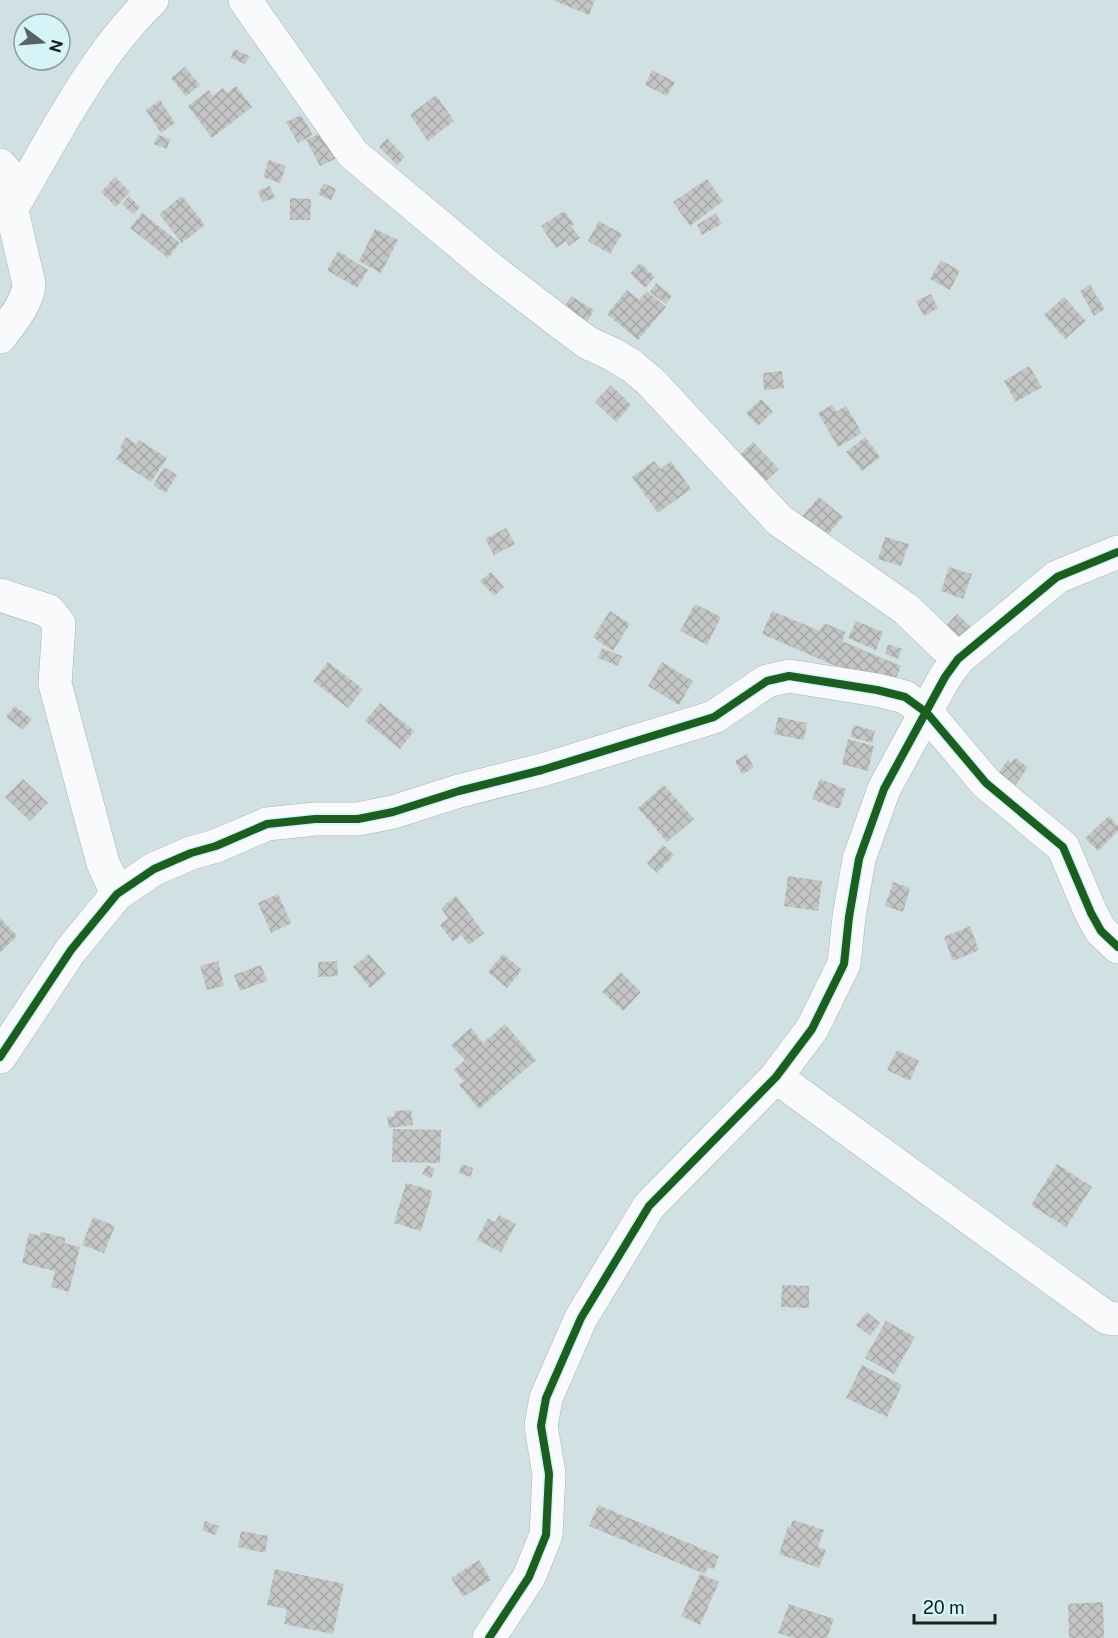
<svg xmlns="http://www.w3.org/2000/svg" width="1118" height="1638" viewBox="0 0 1118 1638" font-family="'Public Sans',sans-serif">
<defs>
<pattern id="building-cross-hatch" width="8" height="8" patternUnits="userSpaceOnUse" patternTransform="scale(1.5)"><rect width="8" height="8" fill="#c3c5c4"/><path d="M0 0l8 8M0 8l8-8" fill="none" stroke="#a7a9a8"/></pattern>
</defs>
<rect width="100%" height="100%" fill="#d1e0e2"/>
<path fill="url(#building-cross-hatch)" d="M553 0H595L589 15Z
M234 49 249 56 245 64 231 58Z
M185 67 200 85 186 96 171 78Z
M652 70 675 82 667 96 645 85Z
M236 86 252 107 212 138 188 106 209 90 213 96 223 88 227 93Z
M436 95 454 121 428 141 410 115Z
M160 100 175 123 161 133 146 110Z
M301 115 313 135 298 143 286 122Z
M323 132 337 158 320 166 306 140Z
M158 135 170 139 167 149 154 144Z
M387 138 405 157 397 165 379 147Z
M269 160 286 166 280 183 263 177Z
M115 177 130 192 116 207 101 192Z
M707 179 723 201 690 226 673 202Z
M324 183 336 189 331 200 318 194Z
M270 186 275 198 262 202 258 191Z
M129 196 140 207 133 214 122 204Z
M182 196 205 225 182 243 159 214Z
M290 198 311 199 310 220H290Z
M564 211 574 224 571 226 580 238 569 246 566 241 556 248 541 226Z
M142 213 180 243 168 258 130 228Z
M716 213 722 224 702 235 697 225Z
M599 221 622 234 610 254 588 241Z
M375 229 398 240 381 273 359 261Z
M338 251 368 270 357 288 327 270Z
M941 260 960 271 950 290 930 279Z
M640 263 655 277 645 288 630 273Z
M656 283 672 296 666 304 650 292Z
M1090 285 1105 309 1094 316 1080 291Z
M627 290 639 300 647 291 666 307 638 340 607 314Z
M931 294 938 308 924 316 916 301Z
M571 296 594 310 582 330 559 317Z
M1064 297 1086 321 1065 339 1044 315Z
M1029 366 1042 387 1016 402 1004 381Z
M782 371 784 388 764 390 763 373Z
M611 385 631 405 616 422 595 402Z
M761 399 773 412 758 426 746 413Z
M832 405 836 412 846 406 862 433 838 447 818 413Z
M126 437 136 444 139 440 167 458 151 482 116 459 122 450 120 448Z
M865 437 880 457 862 471 846 452Z
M753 442 779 469 766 481 740 455Z
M654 461 660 469 671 461 691 489 658 513 632 477Z
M164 467 177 475 166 493 153 485Z
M819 497 843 517 824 539 800 519Z
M506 528 515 544 494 555 485 539Z
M885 537 909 544 901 566 878 559Z
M949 567 972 574 963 599 941 591Z
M491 572 504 587 494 596 480 581Z
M695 604 721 617 707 645 680 631Z
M610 611 630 624 613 651 593 637Z
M772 611 820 631 824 623 846 632 842 641 901 666 891 690 762 634Z
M957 614 970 626 959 639 945 627Z
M856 621 883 632 876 650 848 638Z
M888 644 902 649 898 659 885 654Z
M602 648 622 656 618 666 598 658Z
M328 662 363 689 348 708 313 681Z
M662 662 693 681 679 705 648 686Z
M380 703 414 731 400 749 365 721Z
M15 706 32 719 23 730 6 717Z
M778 717 807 723 804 740 774 734Z
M854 725 875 731 872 743 850 737Z
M848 739 874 746 868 771 842 764Z
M747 754 754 768 742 774 735 761Z
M1015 758 1028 767 1014 787 998 774 1008 760 1011 763Z
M23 779 48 803 30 821 5 797Z
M820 779 846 789 839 809 812 799Z
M664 785 694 819 667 842 638 808Z
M1109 816 1118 826V831L1098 851 1085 838Z
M663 845 674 855 657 873 647 863Z
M788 876 822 881 818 911 784 906Z
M893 882 910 888 903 912 885 906Z
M278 894 291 923 271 933 258 903Z
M456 896 484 933 469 945 461 935 453 942 440 925 448 918 441 908Z
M0 918 17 936 0 953Z
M970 926 979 950 953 961 944 937Z
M369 954 386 974 370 988 353 967Z
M503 954 522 970 507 988 488 972Z
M218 961 224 986 207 990 200 966Z
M337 961 338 976 318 977V962Z
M261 965 267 981 240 991 234 975Z
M621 972 641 992 623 1011 602 992Z
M505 1024 536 1060 479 1109 459 1085 464 1081 454 1070 465 1060 451 1045 471 1028 483 1043Z
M897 1050 919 1061 910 1081 887 1070Z
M411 1110 413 1125 389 1128 387 1117 395 1116 394 1111Z
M393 1129 441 1130 440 1163 392 1162Z
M462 1164 473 1168 471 1177 459 1173Z
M1057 1164 1092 1187 1066 1227 1031 1205Z
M427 1165 435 1169 431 1178 422 1174Z
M406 1183 433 1191 421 1231 394 1223Z
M499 1215 516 1224 501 1252 477 1240 488 1218 495 1222Z
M93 1217 115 1226 104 1253 82 1245Z
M41 1232 66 1238 64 1243 80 1247 69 1292 51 1287 55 1271 22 1263 29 1233 40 1236Z
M782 1285 809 1286V1308L781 1307Z
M867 1312 880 1323 870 1336 856 1325Z
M886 1321 915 1337 894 1374 865 1358Z
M862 1365 902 1385 887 1417 846 1398Z
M598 1505 719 1556 714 1569 708 1567 705 1574 589 1526Z
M793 1520 824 1530 818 1547 826 1550 819 1568 779 1554 788 1527 790 1528Z
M205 1521 219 1526 215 1535 202 1530Z
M241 1531 268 1536 265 1553 238 1547Z
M479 1560 491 1580 463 1597 451 1578Z
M275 1569 344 1584 333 1634 284 1624 287 1609 267 1605Z
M700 1574 719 1582 700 1625 681 1616Z
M1103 1602 1104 1638H1069L1068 1604Z
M789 1604 834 1619 827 1638H793L778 1633Z"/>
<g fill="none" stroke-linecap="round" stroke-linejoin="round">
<g stroke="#a9b5b6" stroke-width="34">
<path id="minor" d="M245 0 353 154 492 270 569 329 588 343 612 354 632 366 651 382 779 520 906 609 958 659
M0 165 7 173 13 215 29 284C28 302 11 323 0 337
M12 208C54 137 92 58 152 0
M0 595 49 611 59 624 55 684 103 863 117 894
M0 1057 71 950 117 894 154 869 191 853 216 846 267 824 315 819H358L393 812 459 791 542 770 714 717 767 681 789 676 877 690 905 697 927 713 986 783 1063 847 1091 913 1101 931 1118 947
M776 1077 1107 1318 1118 1319
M489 1638 529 1577 546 1535 549 1474 541 1426 546 1398 581 1318 649 1206 776 1077 812 1029 844 964 849 917 859 859 884 789 945 677 958 659 1057 577 1118 552"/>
</g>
<use href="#minor" stroke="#f8fafb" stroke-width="33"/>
<g stroke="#d6f3f7" stroke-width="11">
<path id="cycleway" d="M0 1057 71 950 117 894 154 869 191 853 216 846 267 824 315 819H358L393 812 459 791 542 770 714 717 767 681 789 676 877 690 905 697 927 713 986 783 1063 847 1091 913 1101 931 1118 947
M489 1638 529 1577 546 1535 549 1474 541 1426 546 1398 581 1318 649 1206 776 1077 812 1029 844 964 849 917 859 859 884 789 945 677 958 659 1057 577 1118 552"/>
</g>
<use href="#cycleway" stroke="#1b5e20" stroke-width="8"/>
</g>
<g transform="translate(42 42) rotate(106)"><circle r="28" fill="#d6f3f7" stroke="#899fa2" stroke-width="1.5"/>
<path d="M0-4.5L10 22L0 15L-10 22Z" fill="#576365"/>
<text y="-9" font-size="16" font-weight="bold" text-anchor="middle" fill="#152022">N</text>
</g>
<path d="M914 1614v9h81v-9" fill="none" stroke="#152022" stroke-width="3"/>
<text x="923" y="1614" font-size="18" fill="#152022" stroke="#d6f3f7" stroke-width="4.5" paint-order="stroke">20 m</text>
</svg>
